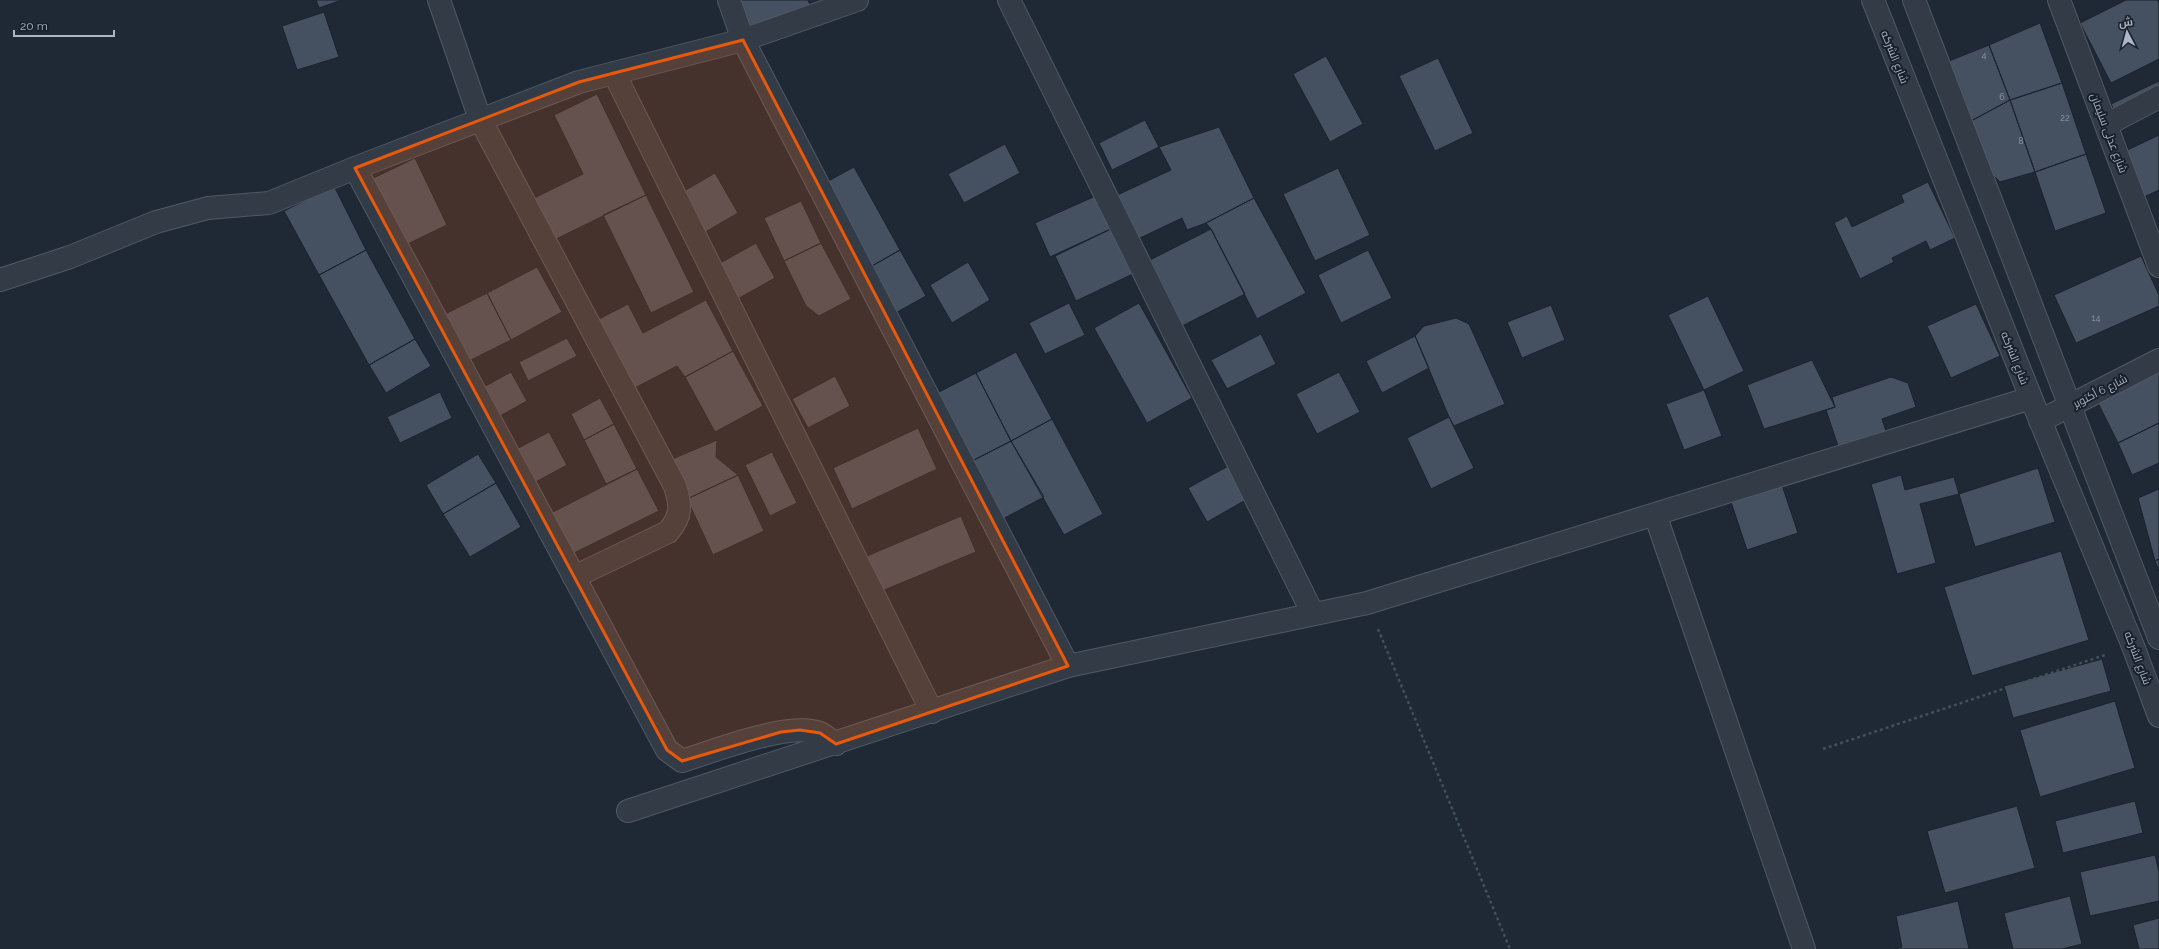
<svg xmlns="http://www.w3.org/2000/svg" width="2159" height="949" viewBox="0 0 2159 949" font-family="Raleway,Cairo,sans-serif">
<rect width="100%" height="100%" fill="#1f2936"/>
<path fill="#455061" stroke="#1a222d" d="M316 0H342L319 8Z
M737 0H808L810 5 748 28Z
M2126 0H2157L2159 3V59L2111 83 2080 23Z
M324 12 339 57 297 70 282 26Z
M2040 23 2062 83 2010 100 1989 45Z
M1989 45 2010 100 1971 121 1949 61Z
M1326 56 1363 124 1330 142 1293 74Z
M1438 58 1473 133 1435 151 1399 76Z
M2159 81V109L2122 127 2111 104Z
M2062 83 2086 154 2035 172 2010 100Z
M597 94 646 195 552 241 532 199 583 174 554 115Z
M2010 100 2035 172 2000 182 1993 175 1971 121Z
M1145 120 1159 147 1112 170 1099 143Z
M1219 127 1254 198 1206 223 1187 230 1182 218 1134 241 1113 197 1171 170 1159 147Z
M2159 135V190L2144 197 2123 152Z
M1005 144 1020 173 964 203 948 174Z
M2086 154 2106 213 2055 231 2035 172Z
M415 158 447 225 393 251 361 184Z
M854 167 900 250 858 274 810 191Z
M1338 168 1370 235 1315 261 1283 194Z
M715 173 738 213 702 234 679 194Z
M1928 182 1955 238 1930 250 1926 241 1892 258 1894 262 1860 279 1834 223 1847 216 1852 227 1904 202 1901 195Z
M334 186 366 250 319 275 284 211Z
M1100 194 1115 227 1050 257 1035 223Z
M646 195 694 292 651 313 603 215Z
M1254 198 1306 293 1257 319 1211 229 1206 223Z
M801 201 821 243 784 261 764 218Z
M1115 227 1137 272 1076 301 1055 256Z
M1211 229 1245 294 1176 329 1142 264Z
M756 243 775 278 734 301 715 266Z
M821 243 851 299 819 316 806 306 784 261Z
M366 250 415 339 369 365 319 275Z
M900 250 926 296 883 320 858 274Z
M1368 250 1392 298 1341 323 1318 275Z
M2141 256 2159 295V306L2076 343 2054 295Z
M968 262 990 300 952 323 930 285Z
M537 267 562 312 511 340 487 293Z
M487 293 511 340 455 368 431 321Z
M1708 296 1744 371 1704 390 1668 315Z
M706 300 733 351 685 377 677 366 631 390 595 321 628 304 643 333Z
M1069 303 1085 335 1045 354 1029 323Z
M1139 303 1192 398 1147 423 1094 328Z
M1976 304 2000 356 1951 378 1927 326Z
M1551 305 1565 340 1522 358 1507 322Z
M1456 318 1469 324 1505 404 1454 426 1449 417 1415 336 1424 326Z
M1261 334 1276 364 1227 389 1211 360Z
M1415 336 1429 368 1382 393 1366 361Z
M567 338 577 356 528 381 519 362Z
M415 339 431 366 386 393 369 365Z
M733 351 763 406 715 432 685 377Z
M1016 352 1052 419 1011 441 976 373Z
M1812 360 1835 407 1764 429 1747 385Z
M2159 367V423L2118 443 2096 399Z
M511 372 527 401 484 425 467 396Z
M1339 372 1360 412 1317 434 1296 394Z
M976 373 1011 441 970 462 935 394Z
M835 376 850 406 808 428 792 399Z
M1891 377 1908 383 1916 407 1882 419 1893 452 1845 467 1826 410 1835 407 1832 397Z
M1704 390 1722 436 1684 450 1666 404Z
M440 392 452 418 400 443 387 417Z
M600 398 614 424 584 440 571 414Z
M1449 417 1474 468 1431 489 1407 438Z
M1052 419 1103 514 1064 535 1011 441Z
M2159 423V463L2132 475 2118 443Z
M614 424 637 469 606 484 584 440Z
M918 428 937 469 852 509 833 468Z
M549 432 567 465 521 490 503 456Z
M717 440 716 457 738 475 687 499 670 460Z
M1011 441 1044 497 1001 520 970 462Z
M772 452 797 503 770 516 745 465Z
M478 454 496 483 443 514 426 485Z
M1232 464 1251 497 1207 522 1188 488Z
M1775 464 1798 533 1747 550 1724 481Z
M2038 468 2055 522 1975 547 1959 494Z
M637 469 659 511 568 556 547 515Z
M738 475 764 531 713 555 687 499Z
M1901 475 1905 490 1954 477 1959 494 1920 504 1936 563 1897 574 1871 484Z
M496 483 521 527 470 557 443 514Z
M2159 489V559L2155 561 2138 498Z
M961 516 976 552 882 591 867 556Z
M2061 551 2089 640 1972 676 1944 587Z
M2159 559V571L2155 561Z
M2102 659 2111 691 2013 718 2004 686Z
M2115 701 2135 768 2040 797 2020 730Z
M2135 801 2143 833 2063 853 2055 821Z
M2017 806 2035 868 1945 893 1927 831Z
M2155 855 2159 872V901L2090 916 2080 872Z
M2070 896 2082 944 2062 949H2013L2004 913Z
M1958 901 1969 949H1894L1902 947 1896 916Z
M2159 918V949H2139L2133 925Z"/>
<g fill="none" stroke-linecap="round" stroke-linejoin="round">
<g stroke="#505965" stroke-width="24">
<path id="minor" d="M439 0 480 119 675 486C681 505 682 516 668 532L574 577
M729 0 743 40 1068 666
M1009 0 1313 614
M1873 0 2031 398 2133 646 2159 716
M1914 0 2159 638
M2059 0 2159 266
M614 73 932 712
M2106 125 2159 97
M355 168 667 750 682 761C714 751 790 721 820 733 826 736 831 741 836 744
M0 280 70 257 156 222 208 208 269 203 355 168 579 82 743 40 857 0
M2040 421 2159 360
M1655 514 1804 949
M628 811 1068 666 1367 603 2031 398"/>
</g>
<path stroke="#3f5255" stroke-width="2.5" stroke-dasharray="3 3" stroke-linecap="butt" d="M1378 629 1510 949
M1823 749 2105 655"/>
<use href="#minor" stroke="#333b47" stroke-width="22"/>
</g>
<path fill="#e8590c" fill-opacity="0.2" stroke="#e8590c" stroke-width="3" stroke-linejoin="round" d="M743 40 1068 666 836 744 820 733 800 730 781 732 682 761 667 750 355 168 579 82Z"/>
<g text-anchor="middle" stroke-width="4" stroke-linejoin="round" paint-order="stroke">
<g font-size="9" fill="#939cab">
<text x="1984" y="58">4</text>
<text x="2002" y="100">6</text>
<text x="2065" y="121">22</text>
<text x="2021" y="144">8</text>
<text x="2096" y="321">14</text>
</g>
<g font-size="11" fill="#adb6c4" stroke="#18202b">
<text transform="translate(1895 57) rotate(68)" y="4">شارع الشركه</text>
<text transform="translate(2109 133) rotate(69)" y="4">شارع عدلى سليمان</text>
<text transform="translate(2015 358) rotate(68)" y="4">شارع الشركه</text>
<text transform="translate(2100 391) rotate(-27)" y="4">شارع 6 أكتوبر</text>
<text transform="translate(2138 658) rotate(69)" y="4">شارع الشركه</text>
</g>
</g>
<g transform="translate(2127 32) rotate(354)" stroke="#18202b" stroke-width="3" paint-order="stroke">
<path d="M0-3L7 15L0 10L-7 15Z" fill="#adb6c4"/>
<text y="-6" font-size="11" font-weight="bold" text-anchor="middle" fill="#adb6c4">ش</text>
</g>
<path d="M14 30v6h100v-6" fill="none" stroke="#adb6c4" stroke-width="2"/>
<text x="20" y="30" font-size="12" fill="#adb6c4" stroke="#18202b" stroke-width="3" paint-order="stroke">20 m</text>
</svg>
